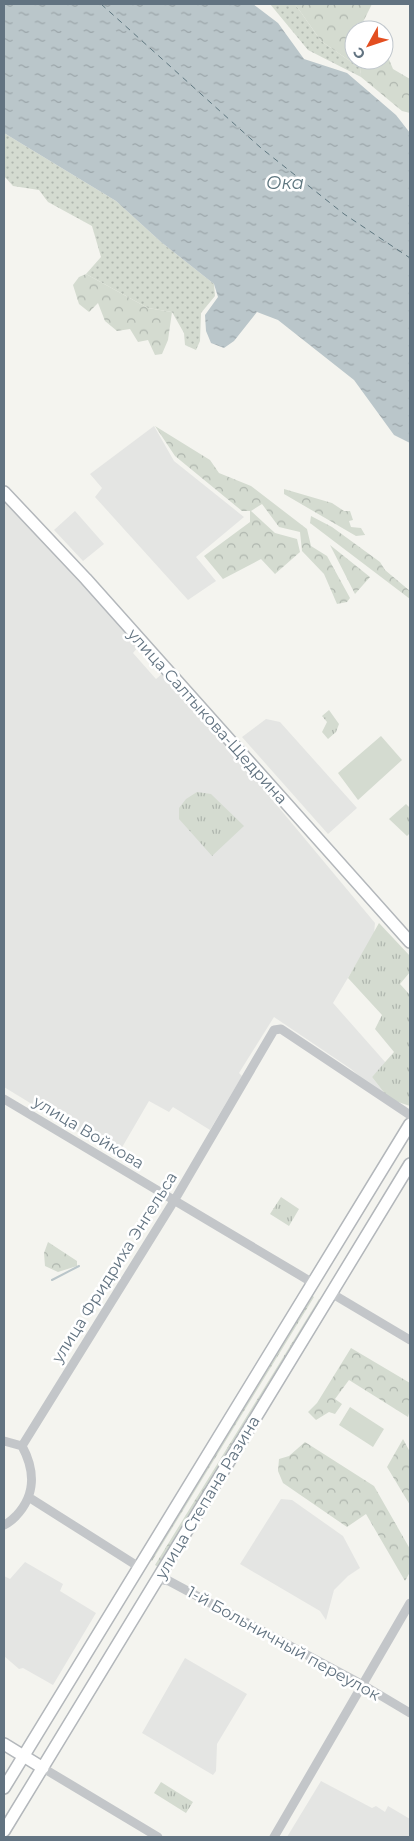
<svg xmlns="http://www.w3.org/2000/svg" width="414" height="1841" viewBox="0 0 414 1841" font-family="Montserrat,sans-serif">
<defs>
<pattern id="grass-dots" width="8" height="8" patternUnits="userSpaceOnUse" patternTransform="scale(1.25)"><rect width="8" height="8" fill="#d4dbd0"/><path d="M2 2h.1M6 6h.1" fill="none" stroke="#afb6ae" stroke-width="1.8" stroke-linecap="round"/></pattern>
<pattern id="forest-crowns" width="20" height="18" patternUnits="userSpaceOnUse" patternTransform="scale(1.25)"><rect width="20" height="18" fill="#d4dbd0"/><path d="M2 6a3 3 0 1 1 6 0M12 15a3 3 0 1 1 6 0" fill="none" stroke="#afb6ae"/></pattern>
<pattern id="park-tufts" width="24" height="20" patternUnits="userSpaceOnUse" patternTransform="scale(1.25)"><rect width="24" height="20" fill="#d4dbd0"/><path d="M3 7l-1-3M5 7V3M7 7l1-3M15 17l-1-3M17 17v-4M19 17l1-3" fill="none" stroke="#afb6ae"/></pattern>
<pattern id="water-ripples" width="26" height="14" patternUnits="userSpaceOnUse" patternTransform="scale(1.25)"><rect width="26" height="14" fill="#bac6ca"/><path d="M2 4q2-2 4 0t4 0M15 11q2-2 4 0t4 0" fill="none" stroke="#9ba5a9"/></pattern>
</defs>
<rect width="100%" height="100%" fill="#f4f4ef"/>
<path fill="#e4e5e3" d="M154 426 174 461 244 517 196 557 216 581 188 600 95 497 102 488 90 474Z
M4 499 139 646 133 653 156 679 163 673 225 743 375 923 374 934 333 1003 386 1063 372 1077 389 1099V1102L351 1069 274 1017 239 1073 242 1076 210 1130 173 1107 169 1112 149 1101 117 1156 4 1087Z
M75 511 104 544 83 561 54 530Z
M266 719 280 722 357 808 328 834 242 737Z
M281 1499 292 1500 343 1536 360 1568 348 1576 334 1590 326 1620 320 1611 240 1564Z
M25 1562 63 1584 60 1591 96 1613 53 1685 23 1668 19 1669 4 1656V1576L10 1579Z
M185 1658 247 1694 217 1744 216 1771 213 1775 142 1733Z
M321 1781 372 1808 376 1806 385 1812 388 1806 410 1819V1837H287Z"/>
<path fill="url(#grass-dots)" d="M270 4H295L321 41 360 68 361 77 308 50Z
M4 133 116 201 161 242 214 284 215 296 201 313 200 341 196 350 185 345 184 333 172 312 148 308 86 274 101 257 92 226 48 202 39 190 13 186 4 176Z"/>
<path fill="url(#forest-crowns)" d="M295 4H372L359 30H354V60H384V55L388 57 393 69 410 79V113L402 111 361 77 360 68 321 41Z
M86 274 148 308 172 312 168 340 162 354 155 355 148 340 138 342 130 329 117 331 105 321 98 303 89 312 79 304 73 285 79 277Z
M155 426 210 460 219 473 251 486 307 529 311 546 327 556 350 598 347 602 337 604 324 574 302 551 300 532 279 527 262 504 251 511 275 533 297 539 300 552 275 574 261 559 223 579 204 556 250 522V511H242L175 456Z
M284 489 332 503 344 511H350L353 520 349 521 351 527 361 528 365 535 356 536 284 494Z
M311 516 332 527 380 562 385 570 410 591V599L310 523Z
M330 545 370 577 355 594Z
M48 1242 77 1261V1266L58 1272 45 1266 44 1253Z
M310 1294 314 1297 152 1561 147 1558Z
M319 1299 322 1301 160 1568 155 1565Z
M351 1348 410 1383V1409L408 1417 349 1380 335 1399 342 1404 335 1414 329 1412 316 1420 308 1412 317 1403Z
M403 1439 410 1452V1505L387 1467Z
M305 1442 374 1486 410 1549V1572L405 1581 366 1514 347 1527 283 1483 278 1471 279 1459 289 1456Z"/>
<path fill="url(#park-tufts)" d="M329 710 339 724 336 732 328 739 322 732 327 722 322 716Z
M197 792 211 794 244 826 212 856 179 819V808L186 799Z
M406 804 410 808V833L407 836 389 819Z
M379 923 410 956V972L400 984 410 995V1106L389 1099 372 1077 394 1052 375 1029 382 1015 348 978Z
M281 1197 299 1209 289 1226 270 1214Z
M161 1782 193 1802 186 1813 154 1793Z"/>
<path fill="#d4dbd0" d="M381 736 402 760 358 800 338 773Z
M350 1407 384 1429 373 1447 339 1425Z"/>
<path fill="url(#water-ripples)" d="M4 4H253L278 23 304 59 347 73 396 115 410 133V443L394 435 354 380 278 320 257 312 234 341 224 348 211 343 206 331 205 315 218 297 214 284 161 242 116 201 4 133Z"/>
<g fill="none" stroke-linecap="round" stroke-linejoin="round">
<path stroke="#bac6ca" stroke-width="2" d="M52 1280 79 1266"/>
<path stroke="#5e767f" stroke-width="1" stroke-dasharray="6 5" stroke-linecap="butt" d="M101 4 261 148 344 214 410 258"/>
<g stroke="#b3b7bb" stroke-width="14">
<path id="major" d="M4 492 86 579 410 942
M4 1744 43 1768
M4 1788 410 1124
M4 1831 410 1164"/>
</g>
<path stroke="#c3c6c9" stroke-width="9" d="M4 1099 313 1283
M331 1293 410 1340
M4 1441 22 1446
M30 1498 139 1567
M4 1525C9 1523 12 1520 16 1516 36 1495 35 1470 22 1446L174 1201 274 1030 281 1029 410 1115
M158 1579 169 1581 363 1685 410 1713
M43 1768 158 1837
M274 1837 410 1603"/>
<use href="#major" stroke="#fff" stroke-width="11"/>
</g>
<g text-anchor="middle" stroke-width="5" stroke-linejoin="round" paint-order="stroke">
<g font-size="16" fill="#627381" stroke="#fff">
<text transform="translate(208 716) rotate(48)" y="6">улица Салтыкова-Щедрина</text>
<text transform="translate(89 1132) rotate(31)" y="6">улица Войкова</text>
<text transform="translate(114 1267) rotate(-58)" y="6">улица Фридриха Энгельса</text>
<text transform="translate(207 1497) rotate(-59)" y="6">улица Степана Разина</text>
<text transform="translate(284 1643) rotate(29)" y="6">1-й Больничный переулок</text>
</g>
<g font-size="18" font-style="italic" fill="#5e767f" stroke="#fff">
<text x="285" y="189">Ока</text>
</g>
</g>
<rect width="414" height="1841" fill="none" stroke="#627381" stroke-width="10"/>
<g transform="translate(369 45) rotate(230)"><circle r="24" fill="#ffffff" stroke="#c0c7cd"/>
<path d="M0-4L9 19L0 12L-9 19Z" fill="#e34e20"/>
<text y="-8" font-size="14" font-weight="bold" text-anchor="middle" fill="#627381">С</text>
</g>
</svg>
